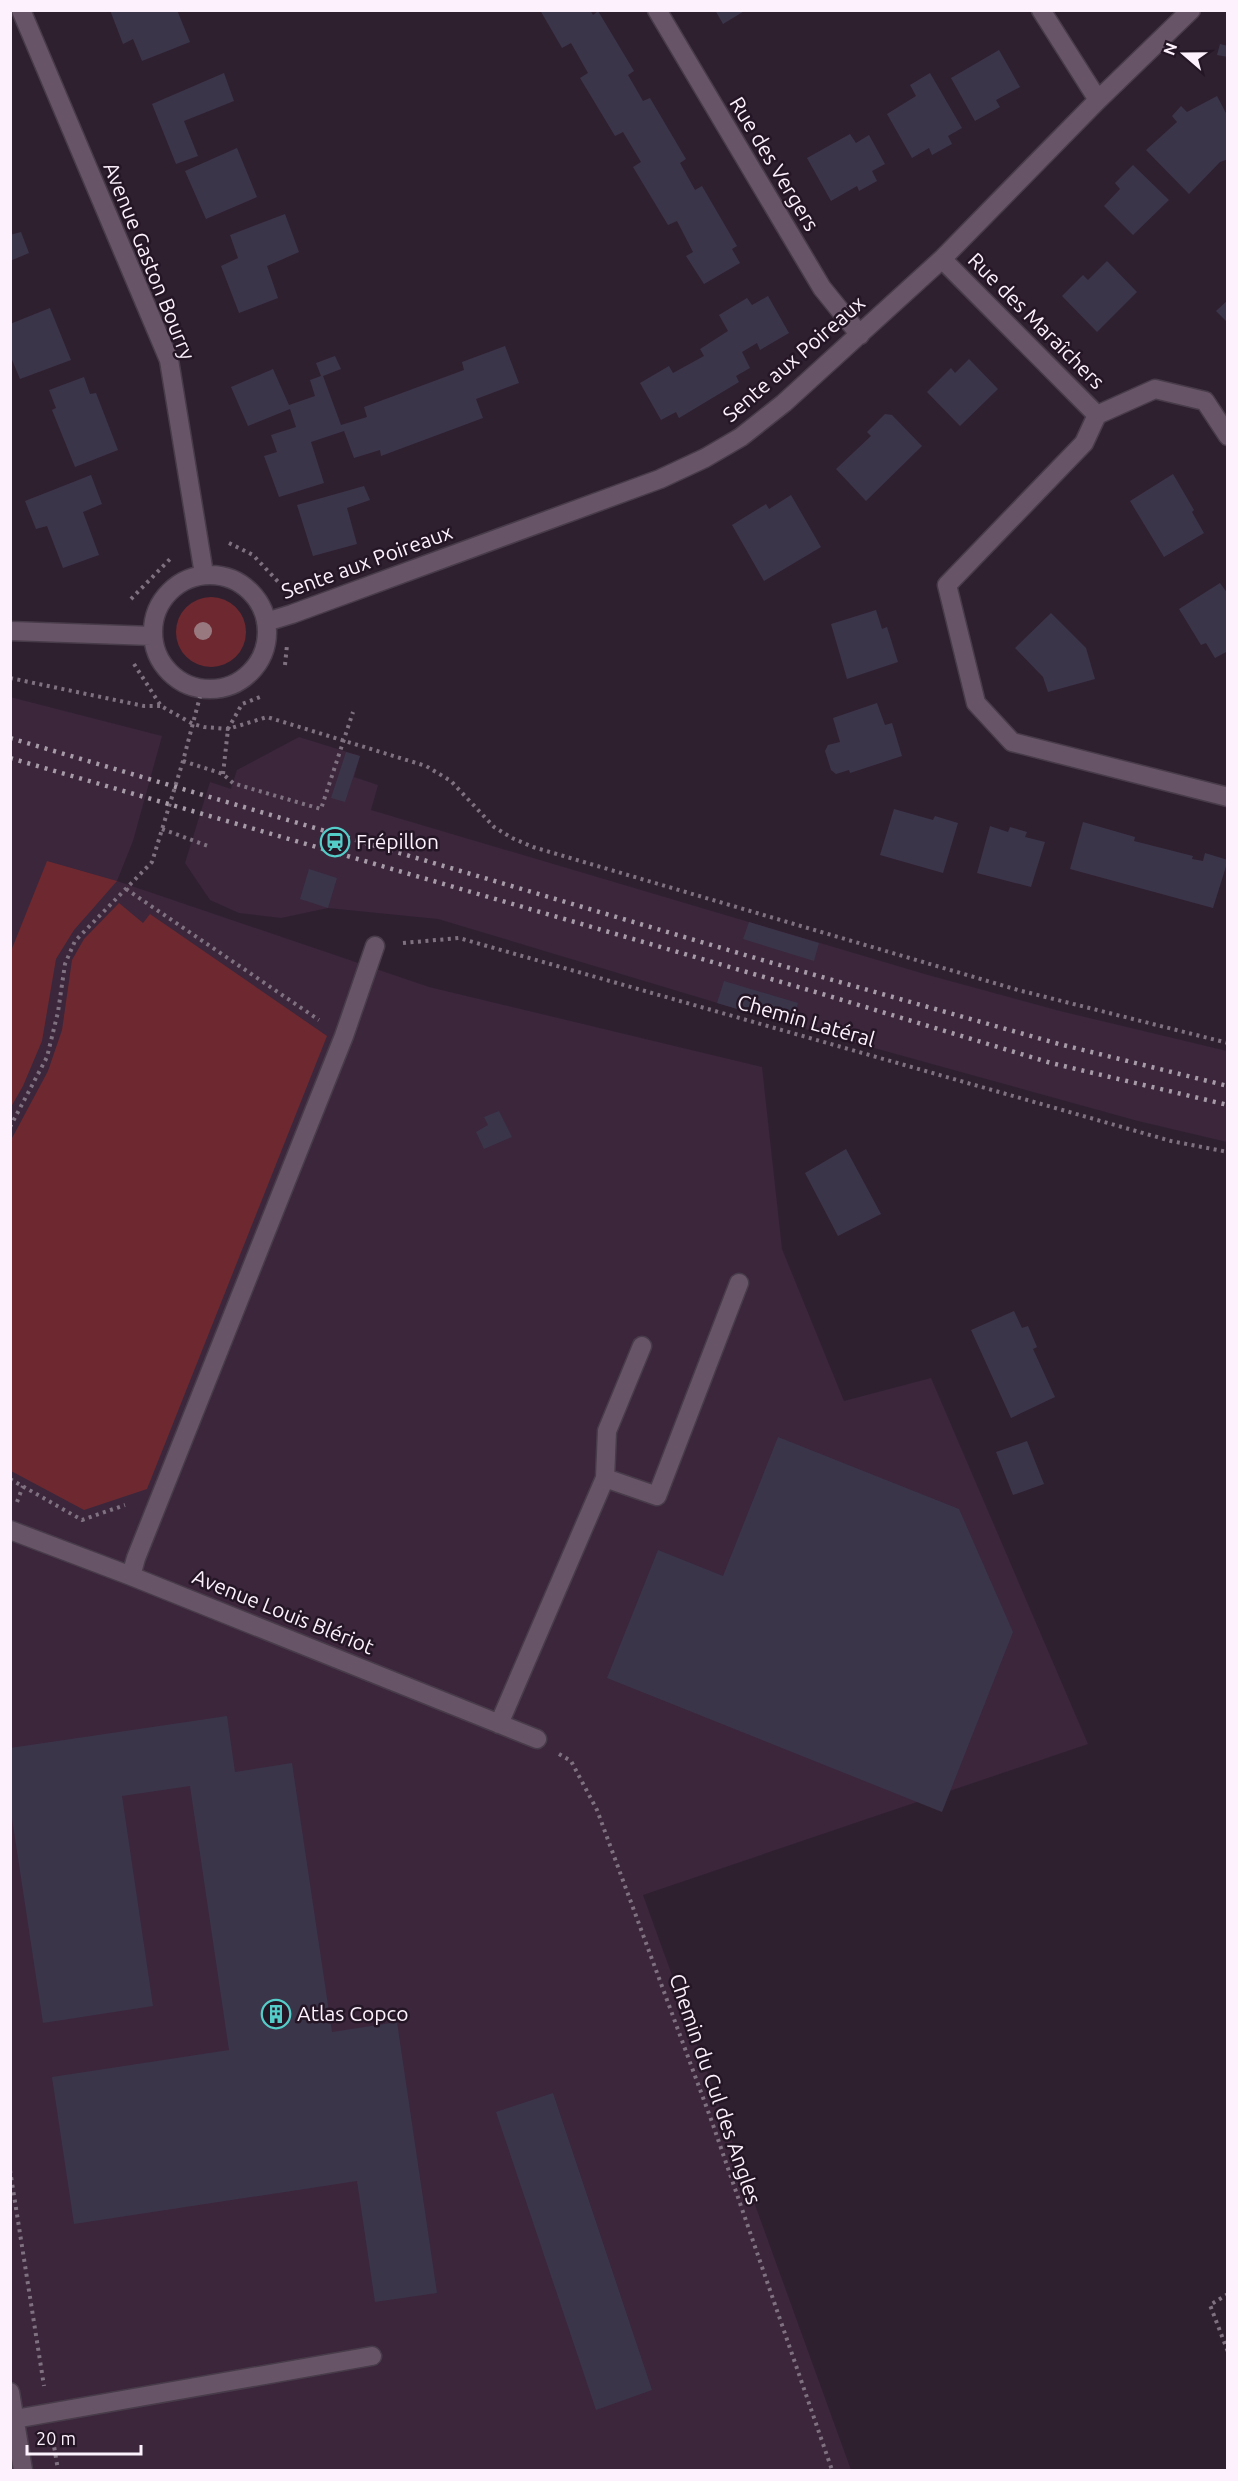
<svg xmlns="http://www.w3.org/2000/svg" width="1238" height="2481" viewBox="0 0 1238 2481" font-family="Ubuntu,sans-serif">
<rect width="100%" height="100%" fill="#2f2030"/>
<path fill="#3b263c" d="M10 697 162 736 133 841 117 881 429 987 762 1067 782 1249 844 1401 931 1378 1088 1744 643 1895 851 2470H11Z
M299 737 360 756 354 777 378 785 371 810 928 975 1060 1011 1227 1051V1142L1138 1121 791 1025 438 919 328 908 281 918 239 913 210 900 185 863 210 782 231 789 237 770Z"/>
<path fill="#6d292f" d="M176 632a35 35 0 1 1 70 0a35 35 0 1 1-70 0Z
M47 861 117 881 74 930 56 959 42 1041 23 1086 11 1107V951Z
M119 903 143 923 150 914 327 1036 147 1489 84 1510 11 1471V1140L48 1071 62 1030 72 960 84 939Z"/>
<path fill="#3b354a" d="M110 10H177L190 42 142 61 133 39 123 44Z
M540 10H590L593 15 598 11 634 71 628 75 643 101 650 98 686 159 680 163 695 190 702 186 737 246 732 249 740 263 704 284 686 256 693 252 677 221 668 225 633 167 641 162 623 132 615 136 580 78 588 73 571 43 562 48Z
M715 10H746L723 24Z
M1220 44 1228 46V57L1217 55Z
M999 50 1020 87 996 100 1000 107 975 121 951 78Z
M224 73 234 101 184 121 198 156 176 164 152 104Z
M930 73 962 128 948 136 952 144 932 155 929 148 912 158 887 114 916 96 910 85Z
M1217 96 1228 117V159L1220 162 1189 194 1146 150 1177 122 1172 116 1181 106 1187 112Z
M850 134 856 143 869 135 885 164 872 171 877 181 859 191 857 186 831 201 807 158Z
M237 148 257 197 206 219 185 171Z
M1133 165 1169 200 1133 235 1104 206 1120 189 1115 183Z
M285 214 299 252 267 266 278 298 239 313 221 266 238 258 230 235Z
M21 232 29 253 10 261V235Z
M1107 261 1137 292 1097 332 1062 296 1083 275 1088 280Z
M768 296 789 333 760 350 757 343 742 352 750 368 736 376 739 382 679 418 676 412 661 420 640 383 669 366 673 373 704 356 700 349 728 331 719 315 747 298 752 305Z
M1228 300V323L1216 311Z
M50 308 71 360 20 379 10 355V324Z
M505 346 519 383 476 399 483 418 381 456 380 450 354 458 344 431 311 442 324 483 279 497 264 456 277 452 271 435 296 427 290 409 248 426 231 387 273 369 289 405 315 396 310 380 321 376 316 363 335 356 341 369 323 376 341 425 367 417 364 407 464 370 462 362Z
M969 359 998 389 960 426 927 392 951 368 955 373Z
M84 377 90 394 96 393 118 450 75 467 52 410 56 408 49 390Z
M885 414 892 415 922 446 866 501 836 469 871 436 867 432Z
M1173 474 1194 510 1192 512 1204 533 1164 557 1130 501Z
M91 475 102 504 83 512 99 555 63 568 47 526 36 529 25 501Z
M364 486 370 500 347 508 357 544 313 556 297 505Z
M791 495 821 547 764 581 732 525 766 504 769 509Z
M1220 583 1228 594V651L1215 658 1206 643 1201 645 1179 609Z
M876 610 882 629 887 627 898 662 847 679 831 624Z
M1051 613 1086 648 1095 679 1048 692 1043 677 1015 648Z
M877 703 885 725 892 723 902 756 850 773 849 770 836 774 831 770 825 751 828 745 840 742 833 718Z
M346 752 360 756 345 802 331 798Z
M894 809 933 820 935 816 958 823 943 873 880 855Z
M1083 822 1135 837 1134 841 1193 856 1192 859 1203 861 1205 853 1228 860 1213 908 1070 869Z
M990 826 1008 832 1010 827 1027 832 1025 837 1045 842 1031 887 977 873Z
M309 869 337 878 328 908 300 899Z
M749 922 819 943 814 961 743 939Z
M724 981 798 1003 791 1025 717 1003Z
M499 1111 512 1137 484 1149 476 1132 488 1125 484 1117Z
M846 1149 881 1214 838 1236 805 1173Z
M1014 1311 1022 1328 1028 1326 1037 1347 1033 1349 1055 1397 1011 1418 971 1330Z
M778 1437 959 1509 1013 1632 942 1812 607 1678 658 1550 723 1576Z
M1027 1441 1044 1484 1013 1495 996 1452Z
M227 1716 235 1772 292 1763 332 2032 397 2022 437 2293 375 2302 357 2181 74 2224 52 2077 229 2050 190 1786 122 1796 153 2006 43 2023 10 1805V1748Z
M553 2093 652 2390 596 2410 496 2112Z"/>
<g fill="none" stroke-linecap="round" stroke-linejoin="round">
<g stroke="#493c4a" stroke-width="21">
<path id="minor" d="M21 10 169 360 204 574
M657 10 822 288 860 335
M1041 10 1098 100
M942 259 1097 415
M1228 436 1205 401 1155 389 1097 415 1084 443 947 585 976 703 1012 742 1228 797
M153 632a57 57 0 1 1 114 0a57 57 0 1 1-114 0Z
M266 622 292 614 660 479 705 458 741 437 784 403 942 259 1098 100 1191 10
M10 631 152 636
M605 1478 657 1496 739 1283
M10 1530 131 1576 537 1739
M131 1576 136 1558 344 1036 375 946
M499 1724 605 1478 607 1431 642 1346
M10 2392 23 2470
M15 2419 372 2356"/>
</g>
<path stroke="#7f717f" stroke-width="4" stroke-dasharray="3 4.5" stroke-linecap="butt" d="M229 543 253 555 283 587
M131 599 172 557
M134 664 161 706 193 724 204 727 228 729 267 717 426 766 451 781 494 827 512 838 533 847 1018 990 1228 1043
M285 665 287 645
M10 678 144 706H160
M183 761 223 774 233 783 242 786 321 809 353 712
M223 774 228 729 242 704 260 697
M162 829 208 846
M126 889 319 1020
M403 943 459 938 1171 1141 1228 1152
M10 1127 47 1057 58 1012 65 964 75 941 152 862 183 761 202 689
M10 1479 82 1520 125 1505
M17 1502 23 1486
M559 1754 571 1761 597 1810 712 2122 832 2470
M10 2170 44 2386
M1228 2294 1210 2305 1228 2352
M53 2440 58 2470"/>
<use href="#minor" stroke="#675567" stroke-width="18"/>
<path stroke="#a89ba8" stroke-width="4.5" stroke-dasharray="3 6" stroke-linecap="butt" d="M10 738 769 962 1059 1044 1228 1086
M10 758 819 993 1051 1063 1228 1105"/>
</g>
<circle fill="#997980" cx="203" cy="631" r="9"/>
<defs>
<g id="station-ring" transform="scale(1.5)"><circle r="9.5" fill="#251626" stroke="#54cdc8" stroke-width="1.5"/><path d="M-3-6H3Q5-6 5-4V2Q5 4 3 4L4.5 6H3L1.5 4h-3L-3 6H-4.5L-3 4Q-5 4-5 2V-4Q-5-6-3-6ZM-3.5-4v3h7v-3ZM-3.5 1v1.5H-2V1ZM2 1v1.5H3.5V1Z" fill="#54cdc8"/></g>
<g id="building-ring" transform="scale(1.5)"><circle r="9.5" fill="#251626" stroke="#54cdc8" stroke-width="1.5"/><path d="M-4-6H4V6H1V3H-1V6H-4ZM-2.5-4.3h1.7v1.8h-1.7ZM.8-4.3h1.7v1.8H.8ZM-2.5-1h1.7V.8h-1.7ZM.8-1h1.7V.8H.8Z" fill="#54cdc8"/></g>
</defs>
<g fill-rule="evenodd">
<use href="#station-ring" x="335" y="842"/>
<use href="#building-ring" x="276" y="2014"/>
</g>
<g text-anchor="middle" stroke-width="5" stroke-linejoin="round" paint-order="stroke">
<g font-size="21" fill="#fcf1fc" stroke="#251626">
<text transform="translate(774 164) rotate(59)" y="7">Rue des Vergers</text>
<text transform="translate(149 261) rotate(68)" y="7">Avenue Gaston Bourry</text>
<text transform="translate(1036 321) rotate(45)" y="7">Rue des Maraîchers</text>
<text transform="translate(794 359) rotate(-41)" y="7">Sente aux Poireaux</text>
<text transform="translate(367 562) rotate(-20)" y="7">Sente aux Poireaux</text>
<text transform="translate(806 1021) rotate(16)" y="7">Chemin Latéral</text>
<text transform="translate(283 1612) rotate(22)" y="7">Avenue Louis Blériot</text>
<text transform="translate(715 2089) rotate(71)" y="7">Chemin du Cul des Angles</text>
</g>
<g font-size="21" fill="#fcf1fc" stroke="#251626" text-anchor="start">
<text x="356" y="849">Frépillon</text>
<text x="297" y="2021">Atlas Copco</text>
</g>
</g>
<rect width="1238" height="2481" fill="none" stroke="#fcf1fc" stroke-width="24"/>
<g transform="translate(1184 54) rotate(290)" stroke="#251626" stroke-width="4.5" paint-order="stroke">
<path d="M0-4.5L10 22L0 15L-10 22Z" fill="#fcf1fc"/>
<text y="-9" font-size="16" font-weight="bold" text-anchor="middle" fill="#fcf1fc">N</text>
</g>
<path d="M27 2445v9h114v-9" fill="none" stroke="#fcf1fc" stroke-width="3"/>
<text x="36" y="2445" font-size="18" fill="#fcf1fc" stroke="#251626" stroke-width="4.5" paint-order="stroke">20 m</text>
</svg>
